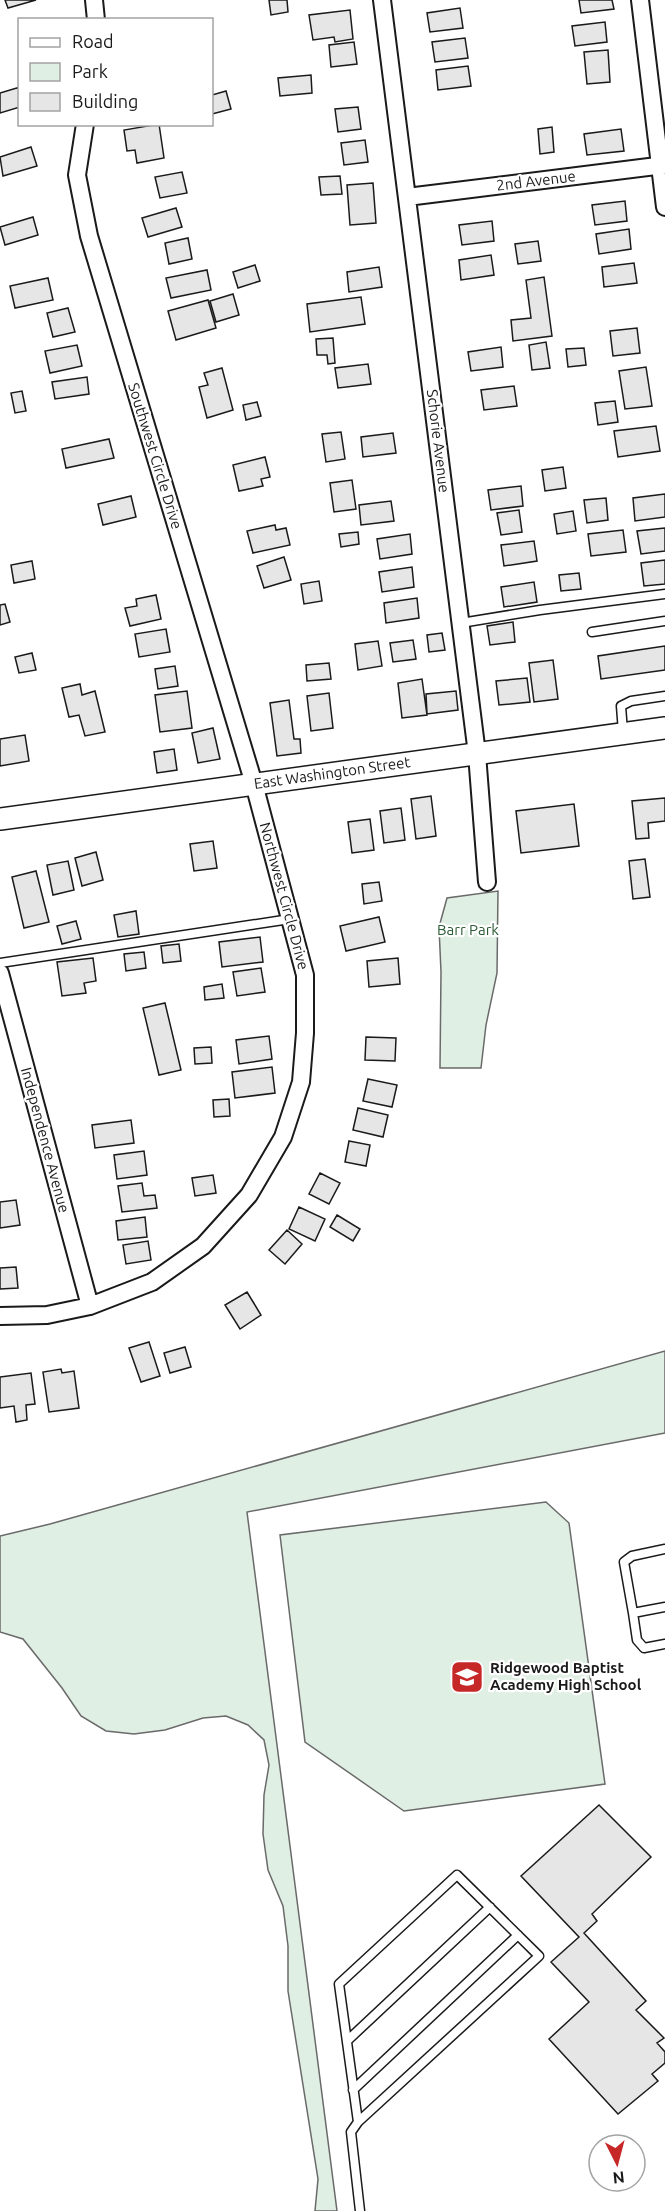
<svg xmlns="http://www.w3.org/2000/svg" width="665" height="2211" viewBox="0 0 665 2211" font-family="Ubuntu,sans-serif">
<rect width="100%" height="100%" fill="#fff"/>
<path fill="#e0efe3" stroke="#6a6a6a" stroke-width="1.5" d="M498 891 497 973 486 1025 481 1068H440L441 972 439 927 447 898Z
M665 1351V1433L247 1512 337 2211H315L318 2179 288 1991V1946L283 1906 268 1870 263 1834 264 1795 269 1765 264 1740 248 1725 226 1716 203 1718 165 1730 134 1734 106 1731 81 1716 62 1688 23 1639 0 1632V1536L50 1524Z
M546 1502 569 1523 605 1784 404 1811 305 1742 280 1535Z"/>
<path fill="#e6e6e6" stroke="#1a1a1a" stroke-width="1.5" d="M5 0H36L8 8Z
M269 0H287L288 12 271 15Z
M579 0H612L614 9 581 13Z
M460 8 463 28 430 32 427 13Z
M350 10 353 39 335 42 334 37 313 40 309 15Z
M605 22 607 42 575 46 572 26Z
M465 38 468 58 435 62 432 42Z
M354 42 357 64 331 67 329 45Z
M608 50 610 82 587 84 584 52Z
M468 66 471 86 438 90 436 70Z
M311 75 312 93 280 96 278 78Z
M20 87V107L0 113V93Z
M226 91 231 109 212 114V95Z
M358 107 361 129 338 132 335 109Z
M159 124 164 158 137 163 135 150 127 151 124 130Z
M552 127 554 152 540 154 538 129Z
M621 129 624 151 587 155 584 134Z
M365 140 368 162 344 165 341 143Z
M31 147 37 166 3 176 0 157Z
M182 172 187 193 160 198 155 177Z
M340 176 342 194 321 195 319 177Z
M373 183 376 223 350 225 347 185Z
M625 201 627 221 595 225 592 205Z
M176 208 182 227 148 237 142 218Z
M33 217 38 235 5 245 0 227Z
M492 221 494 241 462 245 459 225Z
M629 229 631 249 599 254 596 234Z
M188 238 192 259 169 264 165 243Z
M538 241 541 261 518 264 515 244Z
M491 255 494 275 461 280 459 260Z
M634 263 637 283 604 287 602 267Z
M255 265 260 281 238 288 233 272Z
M379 267 382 287 349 292 347 272Z
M207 270 211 290 171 298 166 278Z
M544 277 552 336 513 341 511 320 531 318 526 280Z
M48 278 53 300 15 308 10 286Z
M233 294 239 315 216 322 210 301Z
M361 297 365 324 310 332 307 304Z
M208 300 216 328 176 340 168 311Z
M68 308 75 332 53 337 47 313Z
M637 328 640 353 613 356 610 331Z
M333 338 335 363 328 364 327 355H317L316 339Z
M546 342 550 368 532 370 529 345Z
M77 345 82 366 50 373 45 351Z
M501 347 503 367 471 371 468 352Z
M584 348 586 365 568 367 566 349Z
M368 364 371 384 338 388 335 368Z
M646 367 652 406 625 409 619 371Z
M222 368 233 410 207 418 199 387 208 385 204 373Z
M87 377 89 394 55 399 52 382Z
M514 386 517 406 484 410 481 390Z
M22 391 26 411 15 413 11 393Z
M615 401 618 422 598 425 595 403Z
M257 402 261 416 246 420 243 405Z
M656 426 660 451 618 457 614 431Z
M341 432 345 459 326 462 322 434Z
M393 433 396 453 363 457 361 437Z
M109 439 114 458 66 468 62 449Z
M265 457 270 477 261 479 263 486 239 491 233 465Z
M563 467 566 488 545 491 542 470Z
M352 480 356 509 334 512 330 483Z
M521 486 523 506 491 510 488 490Z
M665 494V517L635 521 633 498Z
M131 496 136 517 103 525 98 504Z
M606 498 608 520 587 523 584 500Z
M391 501 394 521 361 525 359 505Z
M519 510 522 532 501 535 497 513Z
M573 511 576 531 557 534 554 514Z
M275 525 276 530 286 528 290 545 253 553 247 531Z
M665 528V551L641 554 637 531Z
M623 530 626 552 591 556 588 534Z
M358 532 359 544 341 547 339 534Z
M410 534 412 554 380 559 377 539Z
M534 541 537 561 504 566 501 545Z
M284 557 291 580 264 588 257 566Z
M665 560V584L644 586 641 563Z
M32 561 35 579 14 583 11 565Z
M412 567 414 587 382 592 379 572Z
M579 573 581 589 561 591 559 575Z
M319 581 322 601 304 604 301 584Z
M534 582 537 602 504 607 501 587Z
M156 595 161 619 130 626 125 608 137 606 136 599Z
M417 598 419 618 386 623 384 603Z
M5 604 10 622 0 625V605Z
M513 622 515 642 490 645 487 626Z
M166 629 170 652 139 657 135 634Z
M442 633 445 650 429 652 427 635Z
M413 640 416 659 393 662 390 643Z
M378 641 382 666 358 670 355 644Z
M665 646V670L601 679 598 656Z
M32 653 36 670 19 673 15 657Z
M553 660 558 699 534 702 529 663Z
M329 663 331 679 307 681 306 665Z
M175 666 178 686 158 689 155 669Z
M527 678 530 702 499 705 496 681Z
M422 679 427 715 402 718 398 683Z
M80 684 82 695 95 691 105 732 85 736 79 715 69 717 62 688Z
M187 691 192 728 160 732 155 695Z
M456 691 458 710 427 714 426 694Z
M329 693 333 728 311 731 307 696Z
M289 700 294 739H300L301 753 277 756 270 703Z
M213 728 220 759 198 763 192 733Z
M25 735 29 761 0 766V739Z
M174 749 177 770 157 773 154 752Z
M431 796 436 836 416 839 411 799Z
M665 798V821L648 823 649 838 636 839 632 801Z
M574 804 579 846 521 853 516 811Z
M401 808 405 840 384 843 380 811Z
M370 819 374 850 352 853 348 822Z
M213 841 217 868 194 871 190 844Z
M96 852 103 880 82 886 75 858Z
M645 859 650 897 633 899 629 861Z
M68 861 74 890 53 895 47 865Z
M36 871 49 922 24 928 12 877Z
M379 882 382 901 364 904 362 884Z
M136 911 139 934 118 937 114 915Z
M379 917 385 942 346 951 340 926Z
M76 921 81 939 62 944 57 926Z
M260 937 263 962 222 967 219 942Z
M179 944 181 961 163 963 161 946Z
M144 952 146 968 126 971 124 954Z
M93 958 96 981 84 983 86 993 62 996 57 962Z
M398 958 400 984 369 987 367 961Z
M261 968 265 992 237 996 233 972Z
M222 984 224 998 205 1000 204 987Z
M165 1003 181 1070 159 1075 143 1008Z
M269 1036 272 1059 239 1064 236 1040Z
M366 1037 396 1038 395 1061 365 1060Z
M211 1047 212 1063 195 1064 194 1048Z
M272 1067 275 1093 235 1098 232 1072Z
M368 1079 397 1085 392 1107 363 1101Z
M229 1099 230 1116 214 1117 213 1100Z
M358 1108 388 1115 383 1137 353 1130Z
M131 1120 134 1143 95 1148 92 1125Z
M349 1141 370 1145 366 1166 345 1162Z
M144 1151 147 1175 117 1179 114 1155Z
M320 1173 340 1183 329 1204 309 1194Z
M213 1175 216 1193 195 1196 192 1178Z
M142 1183 144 1196 155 1195 157 1208 122 1212 118 1186Z
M16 1200 20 1225 0 1228V1202Z
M299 1207 325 1219 315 1241 289 1229Z
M337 1215 360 1229 353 1241 330 1227Z
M145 1217 147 1237 118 1240 116 1221Z
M287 1230 302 1244 285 1264 269 1250Z
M148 1241 151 1260 126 1264 123 1245Z
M16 1267 18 1288 0 1289V1268Z
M247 1292 261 1315 240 1329 225 1305Z
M149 1342 160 1376 141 1382 129 1348Z
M185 1347 191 1367 170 1373 164 1353Z
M61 1369 62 1373 74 1371 79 1408 49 1412 43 1372Z
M31 1373 35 1404 26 1405 27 1420 16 1422 14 1406 0 1408V1377Z
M599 1805 651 1857 592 1914 597 1921 584 1933 646 2001 636 2010 664 2038 657 2043 665 2052V2063L652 2074 658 2081 618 2114 549 2039 589 2002 551 1962 579 1937 521 1876Z"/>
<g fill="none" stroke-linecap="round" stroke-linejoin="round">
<g stroke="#1a1a1a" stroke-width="11">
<path id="service" d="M461 623 540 610 665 594
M592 632 665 621
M623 732 621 706 631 701 665 696
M0 963 290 919
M665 1549 632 1556 624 1562 633 1613 665 1607
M633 1613 637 1640 644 1648 665 1644
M348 2040 490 1907
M353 2090 518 1935
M358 2122 539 1956 457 1875 339 1984 358 2122 351 2132 360 2211"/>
</g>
<g stroke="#1a1a1a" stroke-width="20">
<path id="minor" d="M94 0 96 20
M382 0 477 754 487 882
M640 0 665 207
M407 197 665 165
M0 973 90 1306
M0 1316 47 1315 90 1306 152 1282 203 1246 249 1195 283 1137 301 1082 305 1033V975L254 784 89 236 77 175 85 124"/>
</g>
<g stroke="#1a1a1a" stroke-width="24">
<path id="tertiary" d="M0 819 665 728"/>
</g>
<use href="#service" stroke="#fff" stroke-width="8"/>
<use href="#minor" stroke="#fff" stroke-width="16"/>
<use href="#tertiary" stroke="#fff" stroke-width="21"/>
</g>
<defs>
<g id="school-square" transform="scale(1.725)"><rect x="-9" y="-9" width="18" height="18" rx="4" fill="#c62828" stroke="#fff"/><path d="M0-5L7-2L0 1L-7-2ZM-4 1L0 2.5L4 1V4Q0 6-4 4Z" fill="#fff"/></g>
</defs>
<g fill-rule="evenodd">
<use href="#school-square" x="467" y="1677"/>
</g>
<g text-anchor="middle" stroke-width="4.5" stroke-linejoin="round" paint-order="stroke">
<g font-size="15" fill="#1a1a1a" stroke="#fff">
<text transform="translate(536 181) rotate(-7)" y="5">2nd Avenue</text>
<text transform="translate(438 441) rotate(83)" y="5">Schorie Avenue</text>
<text transform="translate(155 456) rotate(73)" y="5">Southwest Circle Drive</text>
<text transform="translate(332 773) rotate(-8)" y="5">East Washington Street</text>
<text transform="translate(284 896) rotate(75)" y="5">Northwest Circle Drive</text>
<text transform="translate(45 1140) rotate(75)" y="5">Independence Avenue</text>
</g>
<g font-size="15" fill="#2b5a34" stroke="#fff">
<text x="468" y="935">Barr Park</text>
</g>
<g font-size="15" font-weight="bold" fill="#1a1a1a" stroke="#fff" text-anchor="start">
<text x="490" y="1673">Ridgewood Baptist<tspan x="490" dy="17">Academy High School</tspan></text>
</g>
</g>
<rect x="18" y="18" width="195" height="108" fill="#ffffff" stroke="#a3a3a3" stroke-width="1.5"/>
<rect x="30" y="38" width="30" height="9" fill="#ffffff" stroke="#a3a3a3" stroke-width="1.5"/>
<text x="72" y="48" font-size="18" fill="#1a1a1a">Road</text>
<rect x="30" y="63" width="30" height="18" fill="#e0efe3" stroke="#a3a3a3" stroke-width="1.5"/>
<text x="72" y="78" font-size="18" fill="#1a1a1a">Park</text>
<rect x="30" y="93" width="30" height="18" fill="#e6e6e6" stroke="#a3a3a3" stroke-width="1.5"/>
<text x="72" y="108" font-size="18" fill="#1a1a1a">Building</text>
<g transform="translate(617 2163) rotate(174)"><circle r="28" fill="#ffffff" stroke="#a3a3a3" stroke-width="1.5"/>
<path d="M0-4.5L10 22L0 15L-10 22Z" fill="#c62828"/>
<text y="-9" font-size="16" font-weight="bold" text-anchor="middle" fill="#1a1a1a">N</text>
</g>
</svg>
